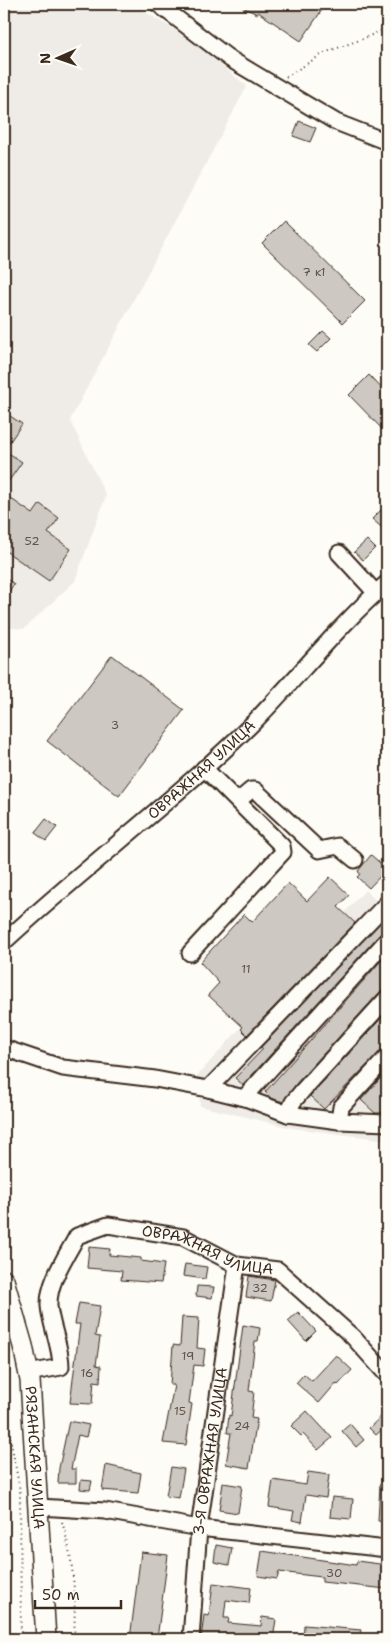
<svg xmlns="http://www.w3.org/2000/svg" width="391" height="1643" viewBox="0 0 391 1643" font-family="'Shantell Sans',sans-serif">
<rect width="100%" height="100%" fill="#fdfcf7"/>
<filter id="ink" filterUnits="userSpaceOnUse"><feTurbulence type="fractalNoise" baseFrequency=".02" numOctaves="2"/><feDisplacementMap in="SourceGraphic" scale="10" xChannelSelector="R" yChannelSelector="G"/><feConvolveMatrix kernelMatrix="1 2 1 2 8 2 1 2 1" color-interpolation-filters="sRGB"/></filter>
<g filter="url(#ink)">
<path fill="#efece7" d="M4 4H132L188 38 247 86 70 420 106 496 75 581 24 629 4 627Z
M365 890 378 902 387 893V1140L292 1128 200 1106 197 1076Z"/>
<path fill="#cdc8c2" stroke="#3b2a1e" d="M236 4H326L301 41 258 12 257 14Z
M299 121 316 128 310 142 293 136Z
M284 221 365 301 343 323 262 243Z
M323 331 331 338 317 352 309 345Z
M369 375 387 394V434L349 395Z
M4 412 22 424 4 450 22 462 4 488Z
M4 494 33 514 40 504 59 518 48 533 71 549 49 581 4 550Z
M381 510 387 515V532L372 519Z
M367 540 375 548 363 560 354 552Z
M4 577 14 584 4 599Z
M112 655 184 710 119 796 47 741Z
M46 819 57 827 46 841 35 833Z
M371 855 387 869 369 888 357 877 360 874 358 871Z
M330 877 349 895 338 907 355 923 247 1035 241 1029 243 1027 208 995 219 983 200 962 244 914 252 922 288 883 307 901Z
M387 916V931L380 934 243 1085 235 1078 263 1049 261 1047Z
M387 954V989L380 992 296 1084 283 1102 271 1098 265 1092Z
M387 1012V1045L324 1109 310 1096Z
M387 1071V1107L381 1113H375L361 1100Z
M89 1247 110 1249 109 1255 141 1258V1261L164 1264 161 1283 121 1280 122 1271 87 1268Z
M185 1264 207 1267 205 1279 183 1276Z
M249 1276 275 1280 271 1301 246 1297Z
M197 1286 214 1287 212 1298 196 1296Z
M79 1303 100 1306 95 1336 100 1337 96 1365 101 1366 100 1382 94 1381 92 1404 70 1403 80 1324H75Z
M298 1312 316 1331 306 1341 288 1321Z
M182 1317 199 1318 197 1348 205 1349 203 1366 194 1365 189 1403 192 1404 186 1445 163 1443 174 1385H170L173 1345 180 1346Z
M243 1325 260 1328 258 1341H255L249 1391 254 1392 251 1418 257 1419 249 1468 226 1464 231 1433H227L229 1415 231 1416Z
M336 1355 352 1370 338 1385 336 1383 319 1403 296 1383 304 1374 312 1381Z
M307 1411 332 1438 318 1450 303 1434 301 1436 291 1426Z
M387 1411V1425L376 1435 369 1428Z
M69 1421 89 1425 86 1437 78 1435 71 1469H76V1483H58L59 1468Z
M350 1424 364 1440 356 1447 342 1431Z
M106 1465 141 1473 138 1493 102 1490Z
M171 1467 184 1469 179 1498 166 1496Z
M308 1472 329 1475 326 1498 306 1495 302 1522 292 1520 294 1511 269 1507 273 1480 306 1485Z
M81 1480 92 1481 90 1490 80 1489Z
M223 1483 242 1486 238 1513 219 1510Z
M380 1484 387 1485V1522L378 1521Z
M332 1497 353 1499 351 1519 330 1517Z
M216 1545 232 1548 229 1565 214 1562Z
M262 1551 356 1565 357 1561 387 1565V1589L322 1582V1577L279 1572 277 1579 258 1576Z
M141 1552 168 1555 157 1639H130Z
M213 1583 251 1588 249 1603 226 1600 224 1618H229L228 1623 261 1626 262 1617 276 1619 273 1639 252 1637V1639H201L204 1615 209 1616Z
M304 1625 361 1630 359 1639H303Z"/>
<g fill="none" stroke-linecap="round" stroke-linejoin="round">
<g stroke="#3b2a1e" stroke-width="19">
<g id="minor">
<path d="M158 4 230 59 336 122 387 142"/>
<path d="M339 553 375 592"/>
<path d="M238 801 251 790H255L319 850 338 846 355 860"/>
<path id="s1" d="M4 942C85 867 175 800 254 722 299 676 339 625 387 583"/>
<path d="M190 953 283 852 282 846 204 768"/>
<path d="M4 1048 63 1068 155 1079 208 1089 248 1099 288 1114 339 1121 387 1123"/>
<path d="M208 1089 387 903"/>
<path d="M244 1098 387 940"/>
<path d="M288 1114 293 1102 303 1090 387 998"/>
<path d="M339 1121 341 1107 387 1057"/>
<path id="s2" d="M28 1373 61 1367C61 1346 51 1327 49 1306 48 1282 66 1257 77 1236L108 1225 183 1237 237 1265 278 1270 353 1337 387 1375"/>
<path d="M39 1507 105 1511 199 1528 387 1549"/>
<path id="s3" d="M191 1639 199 1528 237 1265"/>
</g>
</g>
<g stroke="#3b2a1e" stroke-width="22">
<g id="major">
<path id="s4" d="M4 1280 23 1346 30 1380 46 1639"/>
</g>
</g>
<path stroke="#3b2a1e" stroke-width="2" stroke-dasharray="1 4" stroke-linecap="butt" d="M286 77 324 53 365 38 387 28
M4 1403 20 1491 21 1639
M62 1522C74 1559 76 1600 74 1639
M4 1638 8 1639"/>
<use href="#minor" stroke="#fdfcf7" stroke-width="15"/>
<use href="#major" stroke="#fdfcf7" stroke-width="19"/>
</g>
</g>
<g text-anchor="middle" stroke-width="4" stroke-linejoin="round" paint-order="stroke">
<g font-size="12" fill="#605247">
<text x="314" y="276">7 к1</text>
<text x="32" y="545">52</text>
<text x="115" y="729">3</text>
<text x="246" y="973">11</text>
<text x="260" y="1292">32</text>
<text x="188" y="1360">19</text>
<text x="87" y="1377">16</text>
<text x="180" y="1415">15</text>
<text x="242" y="1430">24</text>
<text x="334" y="1577">30</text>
</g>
<g font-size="15" fill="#3b2a1e" stroke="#fdfcf7">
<text dy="5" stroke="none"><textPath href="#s1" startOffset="262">ОВРАЖНАЯ УЛИЦА</textPath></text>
<text dy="5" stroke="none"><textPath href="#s2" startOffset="309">ОВРАЖНАЯ УЛИЦА</textPath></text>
<text dy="5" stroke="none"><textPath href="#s3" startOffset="189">3-Я ОВРАЖНАЯ УЛИЦА</textPath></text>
<text dy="5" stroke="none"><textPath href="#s4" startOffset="181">РЯЗАНСКАЯ УЛИЦА</textPath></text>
</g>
</g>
<rect width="391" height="1643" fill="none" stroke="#fdfcf7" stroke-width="20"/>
<rect x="10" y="10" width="371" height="1623" fill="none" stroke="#3b2a1e" stroke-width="2" filter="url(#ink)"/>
<g transform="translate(58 58) rotate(268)" stroke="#fdfcf7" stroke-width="4" paint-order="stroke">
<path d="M0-4L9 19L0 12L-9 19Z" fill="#3b2a1e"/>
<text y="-8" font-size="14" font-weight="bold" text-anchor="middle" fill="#3b2a1e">N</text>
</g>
<path d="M35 1600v8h86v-8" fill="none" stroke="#3b2a1e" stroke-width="2.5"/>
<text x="42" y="1600" font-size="15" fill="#3b2a1e" stroke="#fdfcf7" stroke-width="4" paint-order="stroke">50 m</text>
</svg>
